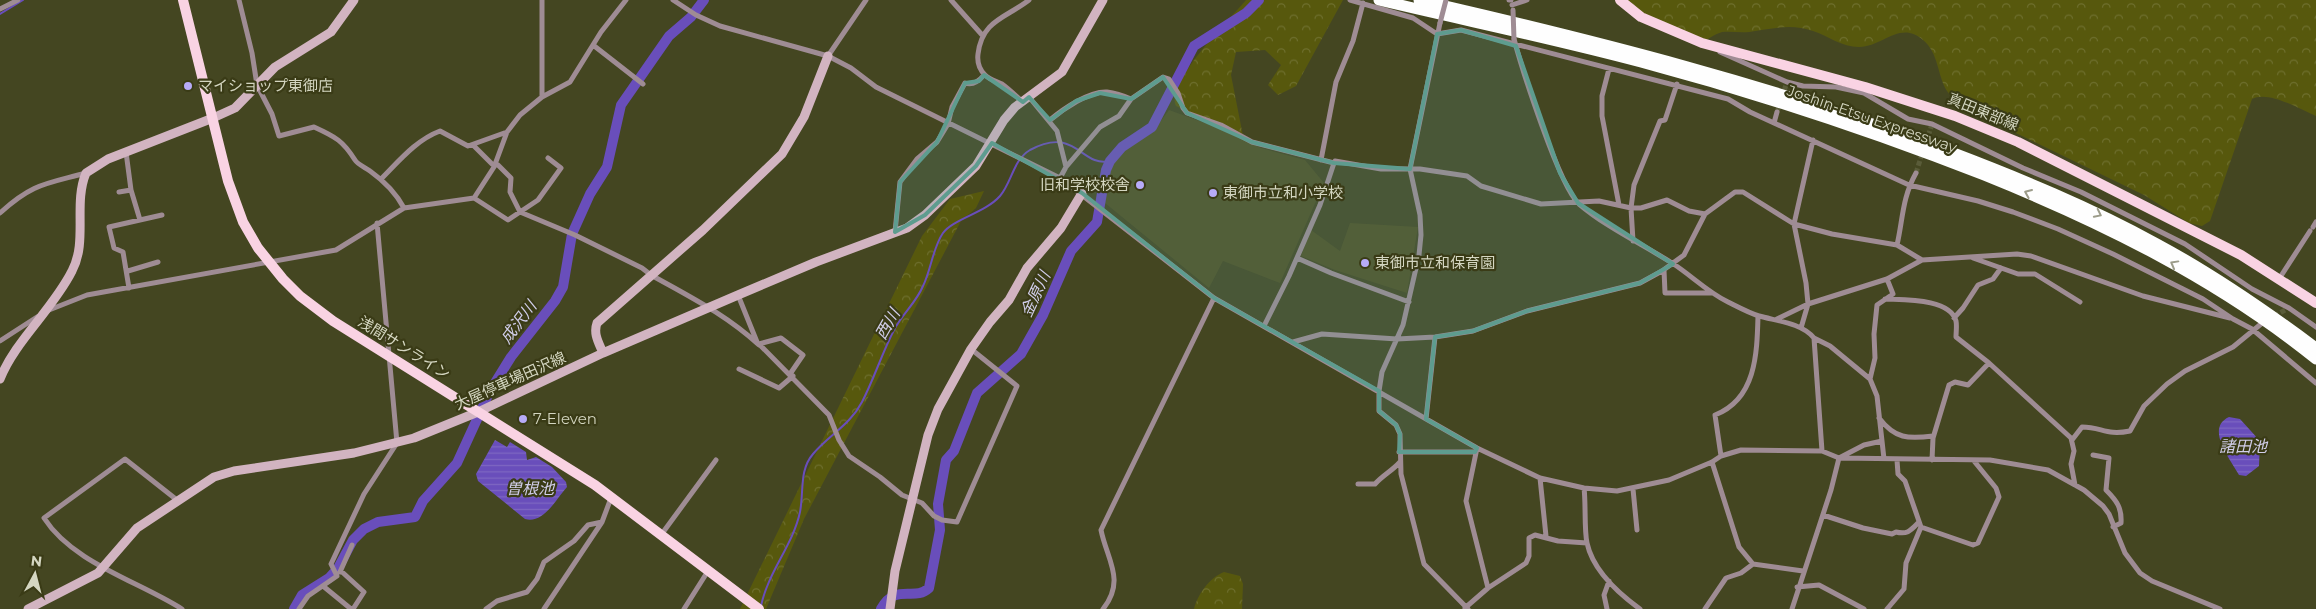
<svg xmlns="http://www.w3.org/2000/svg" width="2316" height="609" viewBox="0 0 2316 609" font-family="Montserrat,'Noto Sans JP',sans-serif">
<defs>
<pattern id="forest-crowns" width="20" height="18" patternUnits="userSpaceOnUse" patternTransform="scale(1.25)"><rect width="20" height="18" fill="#57580d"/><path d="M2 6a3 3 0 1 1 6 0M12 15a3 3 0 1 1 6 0" fill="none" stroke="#6e6f2e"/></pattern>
<pattern id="water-rules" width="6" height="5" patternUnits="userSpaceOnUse" patternTransform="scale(1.25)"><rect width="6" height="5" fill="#694ebb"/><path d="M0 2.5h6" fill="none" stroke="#7e67c2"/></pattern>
</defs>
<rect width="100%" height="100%" fill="#444621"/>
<path fill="#4f5124" d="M1169 110 1213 126 1261 148 1305 160 1324 183 1280 283 1223 261 1209 288 1105 203 1110 169 1121 153 1153 131Z
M1350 223 1418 227 1407 293 1335 270 1301 256 1311 230 1340 251Z"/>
<path fill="url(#forest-crowns)" d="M1246 0H1343L1296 86 1278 95 1268 85 1281 65 1265 50 1236 52 1231 75 1243 136 1176 106C1164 84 1231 18 1246 0Z
M1620 0H2316V116C2299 109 2269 90 2252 99L2210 221 2202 226 2189 223 2144 195 1960 106C1956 101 1951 97 1947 91 1937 75 1939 53 1923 40 1900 20 1883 47 1859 47 1842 47 1828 36 1813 31 1791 23 1771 29 1749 32 1740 33 1731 31 1722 32 1715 34 1708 39 1702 43L1659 26Z
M984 191 976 208 961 221 804 519 766 609H740L922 236 950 199Z
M1224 572 1240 576 1243 584 1242 609H1194C1198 594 1209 578 1224 572Z"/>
<path fill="url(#water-rules)" d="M2229 417 2240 419 2260 441 2259 466 2246 476 2239 475C2230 459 2205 428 2229 417Z
M495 440 507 447 510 442 526 452 527 460 536 457 552 467 566 482 567 487C556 499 544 524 525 519L478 481 476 474Z"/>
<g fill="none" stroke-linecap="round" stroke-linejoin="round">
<path stroke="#694ebb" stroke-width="2" d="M0 14 23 0
M761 606C768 572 793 545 800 512 804 492 799 470 813 454 829 435 850 425 862 402 874 379 882 353 894 330 902 314 916 303 923 286 931 270 933 247 943 233 953 219 985 213 1000 196 1012 182 1013 160 1030 150 1076 125 1081 168 1110 161"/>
<path stroke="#694ebb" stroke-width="10" d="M294 609 302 595 329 578 338 568 353 540 364 529 378 522 415 517 423 501 457 463 490 391 511 357 555 301 563 287 572 234 590 194 607 167 621 105 669 36 691 17 704 0
M881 609C896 582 914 602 929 588L940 530 938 504 946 460 954 451 977 393 1021 354 1043 315 1071 251 1097 222 1106 170 1110 161 1122 147 1152 127 1194 46 1246 13 1259 0"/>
<path stroke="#5a5c39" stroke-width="5" stroke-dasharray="5 2.5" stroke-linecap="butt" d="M1777 112 1787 82
M1926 143 1932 124
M1916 173 1923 151
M2274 316 2289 308"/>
<path stroke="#9f8c94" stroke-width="5" d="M239 0 252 53 257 85 272 114 279 136 314 127C336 137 343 141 355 160 357 164 366 168 370 171 384 181 396 193 404 208
M673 0 696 15 720 26 828 56 851 68 876 87 1060 178 1214 298 1477 448 1540 478 1584 488 1617 491 1669 480 1712 462 1721 456 1741 450 1822 451 1839 458 1990 460 2048 470 2084 490 2103 506 2109 514 2125 553 2140 573 2152 581 2220 609
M951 0 983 36
M1350 0 1413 18 1437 34 1461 30 1728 99 1750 112 1909 185 1978 201 2013 212 2058 229 2113 254 2203 299 2233 319 2252 329 2316 383
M1509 0H1511
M1512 5 1527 0
M0 9 18 0
M1440 23 1410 169 1420 215 1421 235 1419 255 1403 325 1382 372 1379 391V411L1396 425 1400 434 1401 474 1424 564 1468 609
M1514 39C1522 69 1559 186 1579 204 1606 227 1642 244 1672 263 1691 275 1707 292 1728 302 1738 307 1749 313 1759 316 1777 321 1802 323 1814 338L1822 451
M593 45 643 84
M1720 52 1787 82 1803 86 1836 87 1864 93 1908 119 1932 124 2023 168 2081 192 2185 244 2252 289 2289 308 2316 327
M828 56 866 0
M1609 69 1602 96V116L1619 205
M542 97V0
M1029 97 1057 131 1066 167
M1023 102C1016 96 1009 89 1002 84 996 81 990 80 985 75 979 69 977 62 978 54 982 20 1006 18 1029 0
M1050 120C1063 109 1089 91 1107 92 1115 93 1124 96 1131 99
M1774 123 1777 112
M473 145 492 164 498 165 511 178 510 192 520 212 575 235 642 268 651 275C690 297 725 314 759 345
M126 152 131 190 140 220
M1321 160 1336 82 1353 41 1363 3
M1060 178 1066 167 1100 127 1119 116 1131 99 1163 77 1169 79 1178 93 1183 108 1187 113 1221 125 1252 142 1334 163 1335 161 1381 169H1420L1467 176 1481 186 1541 204 1599 201 1631 208H1641L1667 200 1689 211 1705 214
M381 179C399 161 416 140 440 131L468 146 507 132
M119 192 131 190
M474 198 494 167 507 132 520 115 542 97 570 82 601 32 626 0
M0 213C33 183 46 184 86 173
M2313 227 2316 222
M895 232 900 182 917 159 937 142 948 124 952 107 965 83C973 86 979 81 984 75
M1633 241 1631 208 1634 185 1660 121 1665 120 1677 84
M1897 245C1903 219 1902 198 1916 173
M1297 258 1331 273 1409 302
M1973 258 2018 274H2035L2080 302
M1664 270 1665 293H1711
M128 271 158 262
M2279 279 2310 231
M129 288 123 252 114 248 109 227 162 215
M738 295 757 342
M1885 299C1903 300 1950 298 1956 321 1957 326 1956 332 1956 337L1989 363 2071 438 2074 451 2071 464 2075 485
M49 310 87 295 336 250 404 208 474 198 508 220 538 200 561 168 548 158
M1954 318 1963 308 1978 285 1993 279 2001 268
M1777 319 1808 304 1887 279 1922 260 2017 254 2031 256 2143 296 2230 318
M1264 326 1289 276 1320 205 1334 163
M1801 328 1808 304 1806 283 1794 224 1813 140
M1814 338 1830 346 1870 379
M0 341 37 317
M1293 342 1322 334 1397 339 1435 337 1473 331 1527 311 1640 283 1662 271 1684 255 1705 214 1735 192H1743L1794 224 1832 234 1897 245 1922 260
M759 344 829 415 839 440 849 456 880 477 902 495 922 503 934 516 942 520 957 522 1017 386 971 349
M759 344 781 338 803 355 790 374
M739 369 779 388 793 376
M1879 418C1895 439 1908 439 1933 436
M1426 419 1435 337
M2072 440 2082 427C2102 427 2106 436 2130 431L2144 406 2167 384 2185 371 2233 347 2261 324
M1477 448 1466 501 1488 588
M1399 452H1475
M2093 455 2109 458 2106 490C2117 501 2122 508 2121 523L2113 527
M1721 456 1715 415C1756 399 1757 354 1758 316
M1839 458 1864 445 1882 441
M1884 459 1877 396 1870 379 1875 358 1874 334 1877 305 1893 294 1887 279
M1932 460 1933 438 1949 385 1955 382 1968 385 1989 363
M1712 462 1739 547 1753 564 1803 571
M1540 478 1546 536
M1358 484H1375C1383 475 1392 471 1400 462
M1584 488C1586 504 1584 529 1587 543 1593 571 1618 593 1640 609
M1633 489 1637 530
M177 500 125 459 44 518C73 563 138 581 182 609
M1823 515 1863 528 1892 534 1896 532C1908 535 1911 530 1919 522
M1921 527 1973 545 1978 543 1999 497 1996 488 1974 461
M661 535 716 460
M341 571 364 592 353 609
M340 572 352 545
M323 586 351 609
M1797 587 1819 585 1864 609
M1465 608 1488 588 1526 563 1529 556V538L1535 535 1558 541 1587 543
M299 609 308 596 337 576 331 564 364 494 397 443 377 223
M486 609 497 601 527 592 537 579 544 562 574 541 588 525 602 522
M544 609 602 522 611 498
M684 609 708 571
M1103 609C1126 580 1107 560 1101 530L1214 298
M1607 609 1604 595 1609 581
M1705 609 1726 578 1741 573 1753 564
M1792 609 1831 490 1839 458
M1887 609 1904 589 1906 563 1921 527 1905 481 1898 474 1897 460"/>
<path stroke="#d2b4c1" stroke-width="9" d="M603 353C599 343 593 334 597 323L703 230 782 154 804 117 828 56
M0 379C15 341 53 309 72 271 88 241 73 204 86 173L108 159 213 118 235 108 275 67 331 32 354 0
M28 609 98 573 137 528 214 477 234 471 354 453 414 438 478 412 603 353 738 295 816 262 907 228 925 215 976 166 1004 120 1015 107 1062 72 1103 0
M890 609 895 571 928 435 938 409 971 349 990 322 1009 300 1027 268 1061 228 1082 193"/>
<path stroke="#f9d3e3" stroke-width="10" d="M183 0 228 181 243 222 258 248 283 279 300 296 333 321 595 485 759 609
M1620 0 1641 17 1702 43 1865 87 1955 116 2018 142 2241 255 2316 303"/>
<path stroke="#fefefe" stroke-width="11" d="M1379 0C1467 21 1555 39 1641 62 1757 93 1872 131 1984 175 2101 222 2217 279 2316 359
M1419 0C1598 41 1775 86 1948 151 2019 178 2090 207 2157 244 2213 274 2265 310 2316 348"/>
<path stroke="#9f8c94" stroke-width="5" d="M1513 10 1514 39
M1440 23 1446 0"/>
</g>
<defs><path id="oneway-chevron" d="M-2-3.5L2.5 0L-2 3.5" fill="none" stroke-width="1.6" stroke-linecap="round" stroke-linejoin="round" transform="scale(1.25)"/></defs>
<g stroke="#9c9c8a">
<use href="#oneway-chevron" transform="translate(2028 193) rotate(-157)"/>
<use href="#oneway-chevron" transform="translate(2098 214) rotate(26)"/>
<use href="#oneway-chevron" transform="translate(2174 264) rotate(-151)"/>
</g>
<path fill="#5e9c8f" fill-opacity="0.2" stroke="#5e9c8f" stroke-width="4" stroke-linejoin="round" d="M1461 30 1516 46 1560 173 1578 203 1673 264 1640 283 1527 311 1473 331 1435 337 1426 419 1477 448 1475 452H1399L1400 434 1396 425 1379 411V391L1214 298 1082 193 992 143 976 166 925 215 895 232 900 182 937 142 965 83 979 81 984 75 1023 102 1029 97 1050 120 1076 101 1100 93 1131 99 1163 77 1187 113 1252 142 1334 163 1410 169 1437 34Z"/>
<g fill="#b7abf8" stroke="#3a3b16" stroke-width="2">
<circle cx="188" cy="86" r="5"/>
<circle cx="1140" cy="185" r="5"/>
<circle cx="1213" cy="193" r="5"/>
<circle cx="1365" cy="263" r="5"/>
<circle cx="523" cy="419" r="5"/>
</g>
<g text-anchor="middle" stroke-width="4.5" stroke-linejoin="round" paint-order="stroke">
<g font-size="15" fill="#d4d6c1" stroke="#3a3b16" text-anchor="start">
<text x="198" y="91">マイショップ東御店</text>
<text x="1130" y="190" text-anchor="end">旧和学校校舎</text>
<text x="1223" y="198">東御市立和小学校</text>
<text x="1375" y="268">東御市立和保育園</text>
<text x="533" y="424">7-Eleven</text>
</g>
<g font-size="15" fill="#d4d6c1" stroke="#3a3b16">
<text transform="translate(1983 112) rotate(22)" y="5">真田東部線</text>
<text transform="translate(1872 119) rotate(19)" y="5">Joshin-Etsu Expressway</text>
<text transform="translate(404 348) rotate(32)" y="5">浅間サンライン</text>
<text transform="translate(510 381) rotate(-24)" y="5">大屋停車場田沢線</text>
</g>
<g font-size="16" font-style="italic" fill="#d1ceea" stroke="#3a3b16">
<text transform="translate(1035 294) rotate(-65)" y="6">金原川</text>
<text transform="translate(518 322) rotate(-53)" y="6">成沢川</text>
<text transform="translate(887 324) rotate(-60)" y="6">西川</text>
<text x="2243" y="452">諸田池</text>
<text x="530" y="494">曽根池</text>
</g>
</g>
<g transform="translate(35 574) rotate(7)" stroke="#3a3b16" stroke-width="4" paint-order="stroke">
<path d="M0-4L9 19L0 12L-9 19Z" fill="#d4d6c1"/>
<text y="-8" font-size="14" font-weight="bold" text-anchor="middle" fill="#d4d6c1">N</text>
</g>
</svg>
